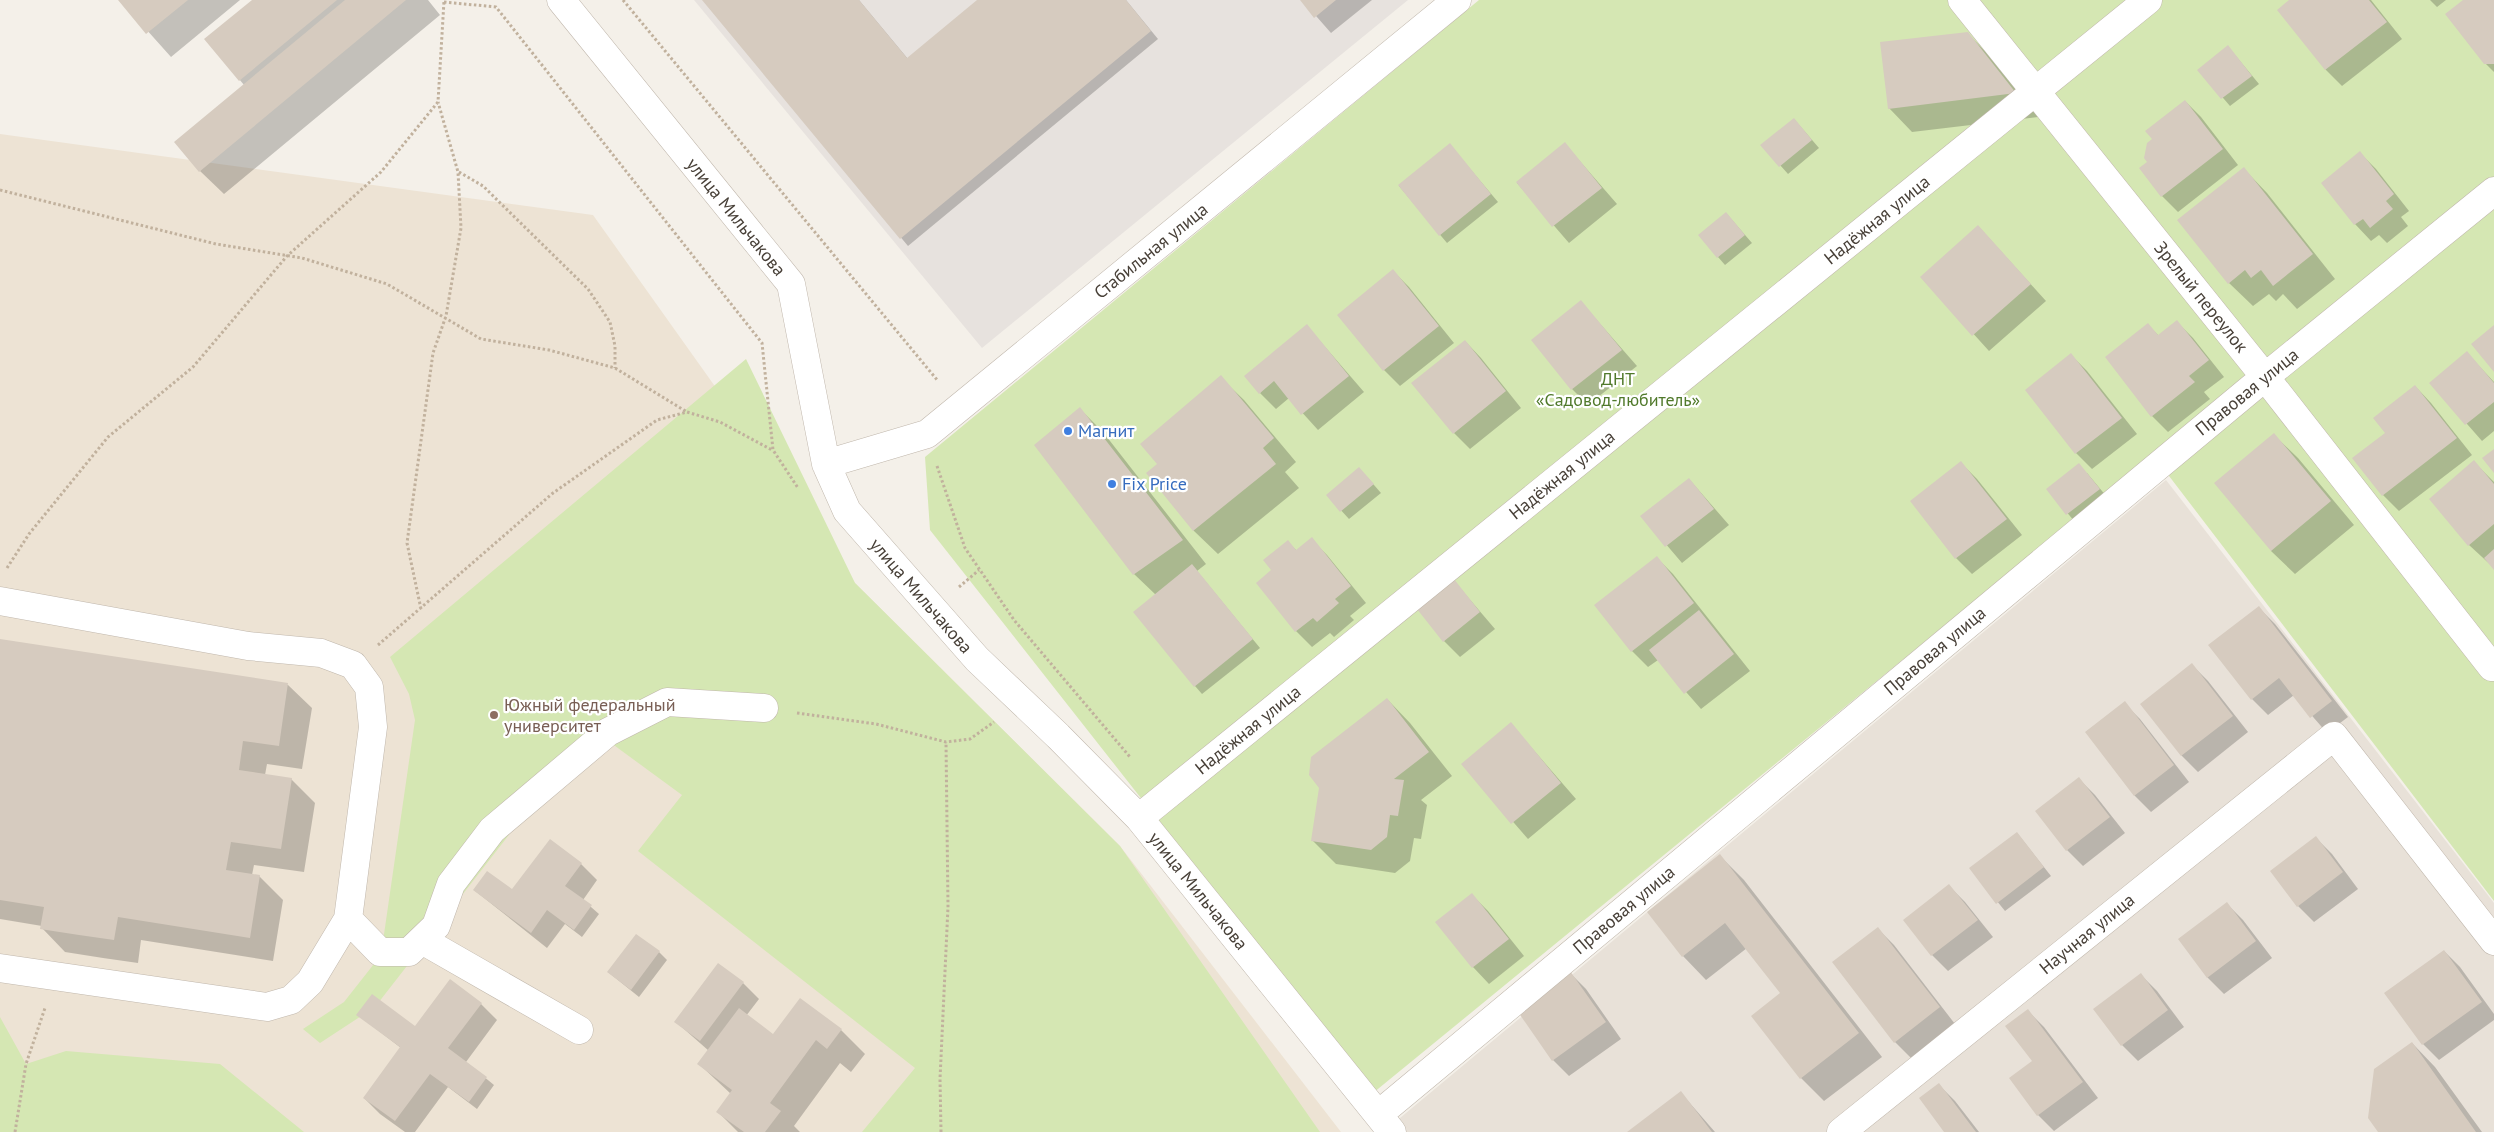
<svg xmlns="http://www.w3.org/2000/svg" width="2494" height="1132" viewBox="0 0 2494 1132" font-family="'PT Sans',sans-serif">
<rect width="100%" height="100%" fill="#f4f0e9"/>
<path fill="#e8e1d8" d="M2166 480 2494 903V1132H1401L1394 1123Z"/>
<path fill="#e7e2de" d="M694 0H1408L982 348Z"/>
<path fill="#ede3d4" d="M0 134 593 215 855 583 1120 846 1341 1132H0Z"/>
<path fill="#d5e7b3" d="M1479 0H2494V901L2153 455 1373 1093 930 530 925 457Z
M746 359 855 583 1120 846 1320 1132H862L915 1068 638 851 682 795 611 743 547 786 375 1007 320 1043 303 1029 344 1002 381 955 415 720 409 694 390 657Z
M0 1017 26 1064 66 1051 220 1064 304 1132H0Z"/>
<path fill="#0003" d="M120 0H240L171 57Z
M254 0H428L440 15 224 194 200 171 244 85 206 39Z
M703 0H859L908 59 979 0H1126L1158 39 908 246Z
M1302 0H1372L1331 33Z
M2291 0H2371L2402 39 2342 86 2326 70 2279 10Z
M2430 0H2446L2437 7Z
M2465 0H2494V72L2485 63Z
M1967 33 1991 57 2038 117 1912 132 1889 108Z
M2235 55 2259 84 2230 106 2199 70Z
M2185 101 2201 117 2238 165 2178 212 2162 196 2149 163 2154 139Z
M1794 119 1819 148 1788 174 1762 145Z
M1565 144 1617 204 1569 243 1517 183Z
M1450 145 1498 202 1447 243 1399 186Z
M2360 153 2376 169 2409 211 2401 217 2408 226 2387 243 2379 235 2371 241 2355 224 2322 183Z
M2244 169 2267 193 2335 279 2297 309 2283 294 2276 301 2269 294 2253 306 2229 283Z
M1726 213 1752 243 1725 265 1718 257Z
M1978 226 2046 301 1989 351 1922 277Z
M1393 271 1409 287 1454 343 1400 386 1384 370 1339 315Z
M1581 302 1637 366 1588 405 1572 389 1533 340Z
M2177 322 2193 338 2224 377 2204 392 2210 399 2168 432 2152 416 2148 325 2159 336Z
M1307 326 1364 392 1318 430 1289 398 1276 409 1260 393Z
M1465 341 1481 358 1521 408 1470 449 1454 433Z
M2467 353 2494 382V431L2482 441 2431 383Z
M2071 355 2087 371 2137 434 2092 469 2076 453 2027 390Z
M1220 377 1244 400 1296 462 1285 472 1299 488 1218 554 1194 531 1148 474 1159 464Z
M2415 386 2431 403 2472 455 2399 511 2383 495 2354 458 2386 433Z
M1080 409 1103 432 1206 564 1197 571 1260 648 1202 694 1195 686 1156 595 1134 574 1036 445Z
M2274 435 2298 458 2354 525 2295 574 2271 551Z
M2474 462 2494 482V568L2469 545Z
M1961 463 1977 479 2022 535 1972 574 1956 558Z
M2087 473 2107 497 2075 522 2048 490Z
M1367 477 1381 493 1349 519 1327 495Z
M1689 479 1729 525 1682 563 1642 516Z
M1311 539 1327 555 1366 603 1350 616 1354 620 1334 637 1330 633 1312 647 1296 631 1273 570 1288 542 1297 551Z
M1657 558 1673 574 1750 671 1701 709 1658 660 1648 667 1632 651 1596 605Z
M1454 581 1495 629 1460 657 1444 641Z
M2259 608 2275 624 2348 717 2327 733 2294 695 2268 715 2252 699Z
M0 641 288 685 312 708 302 769 267 764 265 775 291 779 315 803 304 872 254 865 252 875 259 876 283 900 273 961 141 940 138 963 103 958 65 952 42 928V926L0 919Z
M2192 665 2208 681 2248 732 2198 772 2182 756 2142 704Z
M1387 699 1410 723 1452 776 1421 800 1427 805 1421 839 1414 838 1410 861 1395 873 1336 864 1312 840Z
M2124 703 2140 719 2189 782 2151 812 2135 796 2086 732Z
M1511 724 1576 799 1528 839 1463 764Z
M2079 779 2095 795 2125 833 2083 866 2067 850Z
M2017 833 2051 876 2005 911 1971 869Z
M2316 838 2332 854 2358 889 2314 922 2298 906Z
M550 841 581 864 597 880 583 900 599 914 582 937 565 924 547 948 474 890 512 891Z
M1720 856 1744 880 1882 1057 1824 1101 1801 1078 1782 993 1747 948 1706 980 1683 956Z
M1949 886 1965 902 1993 937 1948 971 1932 955 1905 920Z
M1472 895 1488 911 1524 956 1489 984 1473 967 1437 922Z
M2227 904 2243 920 2272 958 2224 994 2208 978 2179 939Z
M1878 929 1894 945 1955 1024 1911 1058 1895 1042Z
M2444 951 2460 967 2494 1014V1020L2439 1060 2423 1044 2386 993Z
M659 952 667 960 639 997 608 972Z
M1570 973 1586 989 1621 1039 1569 1076 1553 1060Z
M2141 975 2157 991 2184 1027 2138 1061 2122 1045Z
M743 983 759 999 746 1016 773 1035 800 1000 841 1030 865 1054 851 1072 840 1063 794 1126 800 1132H738L718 1112 731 1094 699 1064 709 1051 676 1022Z
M481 1004 497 1020 466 1062 494 1085 477 1109 448 1087 415 1132H405L380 1114 364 1098 401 1048 358 1015 416 1028Z
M2028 1011 2044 1027 2098 1098 2054 1131 2038 1115Z
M2412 1043 2435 1067 2482 1132H2379Z
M1939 1085 1955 1101 1979 1132H1946Z
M1681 1093 1715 1132H1629Z"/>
<path fill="#d6cbbf" d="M118 0H188L146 34Z
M252 0H337L239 81 204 39Z
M345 0H406L199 172 174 142Z
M702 0H859L907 58 977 0H1126L1151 31 900 239Z
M1300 0H1336L1314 18Z
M2289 0H2369L2387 22 2325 70 2277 10Z
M2463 0H2494V64H2484L2445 14Z
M1968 32 2016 93 1888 109 1880 42Z
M2228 45 2252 76 2221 99 2197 70Z
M2185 100 2223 149 2161 197 2139 168 2147 162 2144 158 2147 143 2152 139 2145 131Z
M1794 118 1812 140 1779 167 1760 145Z
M1565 142 1602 188 1552 227 1516 182Z
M1450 143 1491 194 1439 236 1398 185Z
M2360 151 2394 194 2386 201 2393 209 2370 228 2363 219 2354 225 2321 183Z
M2244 167 2313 254 2273 286 2261 270 2251 278 2245 270 2228 284 2177 220Z
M1726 212 1745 235 1717 258 1698 235Z
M1978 225 2031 284 1972 336 1920 277Z
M1393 269 1439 326 1383 371 1337 315Z
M1581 300 1622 350 1571 390 1531 340Z
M2177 320 2209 360 2189 376 2195 382 2151 417 2105 357 2148 323 2158 335Z
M1307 324 1349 376 1301 415 1274 381 1259 394 1244 376Z
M2494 325V372L2471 344Z
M1465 340 1506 391 1453 434 1411 383Z
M2467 351 2494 383V402L2465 425 2429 383Z
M2071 353 2122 418 2075 454 2025 390Z
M1221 375 1274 438 1263 448 1276 464 1193 531 1146 473 1157 464 1140 444Z
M2415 385 2457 438 2382 496 2352 458 2385 433 2373 418Z
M1080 407 1183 540 1133 575 1034 445Z
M2274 433 2331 501 2271 551 2214 483Z
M2494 449V473L2482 458Z
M2474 460 2494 484V524L2468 546 2429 499Z
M1961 461 2007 519 1955 559 1910 501Z
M2079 463 2100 489 2066 515 2046 489Z
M1359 467 1374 484 1340 512 1326 495Z
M1689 478 1714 509 1665 547 1640 516Z
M1312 537 1351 586 1335 599 1339 603 1317 622 1313 618 1295 632 1256 583 1271 570 1263 560 1288 540 1296 550Z
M2494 549V570L2484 558Z
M1657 556 1694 603 1631 652 1594 605Z
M1192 564 1253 639 1194 687 1133 612Z
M1454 579 1480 612 1443 642 1417 609Z
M2259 606 2332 701 2310 718 2279 678 2251 700 2208 645Z
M1699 610 1734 654 1684 694 1649 650Z
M0 639 288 683 279 746 243 741 239 770 292 778 281 849 231 842 226 870 260 875 250 938 118 917 114 940 79 935 40 929 44 907 0 900Z
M2192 663 2233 716 2181 756 2140 704Z
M1387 698 1429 752 1394 779 1404 780 1398 816 1390 815 1387 837 1371 850 1311 841 1319 788 1309 775 1311 757Z
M2125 701 2174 765 2134 796 2085 732Z
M1511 722 1561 783 1511 824 1461 764Z
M2079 777 2110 817 2066 851 2035 811Z
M2017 832 2044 867 1996 904 1969 868Z
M2316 836 2343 872 2297 907 2270 871Z
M550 839 582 863 565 886 592 905 574 930 547 910 531 933 473 890 487 871 512 889Z
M1720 854 1859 1033 1800 1079 1751 1016 1780 993 1725 923 1682 957 1647 912Z
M1949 884 1978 920 1931 956 1903 920Z
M1472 893 1509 939 1472 968 1435 922Z
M2227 902 2256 941 2207 978 2178 939Z
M1878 927 1940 1007 1894 1043 1832 962Z
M636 934 660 951 631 990 607 972Z
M2444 950 2482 1002 2422 1045 2384 993Z
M718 963 744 982 700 1041 674 1022Z
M1570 971 1606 1022 1552 1061 1516 1009Z
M2141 973 2168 1010 2121 1046 2093 1009Z
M450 979 482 1003 448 1048 487 1077 469 1102 430 1074 395 1121 363 1098 400 1047 356 1015 372 994 415 1026Z
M800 998 842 1029 827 1049 816 1040 770 1103 781 1111 765 1132H744L716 1112 732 1090 697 1064 739 1008 773 1034Z
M2028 1009 2083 1082 2037 1116 2009 1078 2032 1061 2005 1026Z
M2412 1042 2476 1132H2378L2368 1118 2374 1069Z
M1939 1083 1976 1132H1944L1919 1098Z
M1681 1091 1712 1132H1627Z"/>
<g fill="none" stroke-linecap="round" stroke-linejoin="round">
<g stroke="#c0b7ac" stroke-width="29">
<path id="minor" d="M561 0 791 284 826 464 847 511 977 659 1058 736 1139 818 1392 1132
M1962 0 2265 377 2492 667 2494 665
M826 464 927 434 1457 0
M0 601 248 646 321 653 353 665 369 687 373 727 348 919 310 982 291 1000 267 1007 0 968
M1139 818 2148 0
M348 919 380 952H409L436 926 451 884 492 830 608 732 667 702 764 708
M422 940 579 1030
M1379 1114 2265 377 2494 191
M1841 1132 2334 736 2494 941"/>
</g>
<path stroke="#c1b19d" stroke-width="3" stroke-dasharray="2.5 2.5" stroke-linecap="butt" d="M623 0 938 381
M444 2 496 7 762 343 773 450 798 488
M459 172 483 186 588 289 610 322 615 346V368
M0 190 216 244 302 258 387 284 481 339 549 350 615 368 687 412
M937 466 965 548 1014 620 1130 757
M7 568 29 534 108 437 193 367 287 256 381 172 438 102 444 1
M959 587 979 570
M421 609 407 543 433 353 446 316 461 228 458 172 438 102
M378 645 553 493 657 420 687 412 720 422 772 450
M797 713 876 724 946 742 970 739 994 722
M15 1132 26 1064 45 1008
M941 1132 940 1079 948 907 946 742"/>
<use href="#minor" stroke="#fff" stroke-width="28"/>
</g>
<g fill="#3f7fe0" stroke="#fff" stroke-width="2">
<circle cx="1068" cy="431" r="5"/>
<circle cx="1112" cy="484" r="5"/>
</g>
<circle fill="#8d6e63" stroke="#fff" stroke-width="2" cx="494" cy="715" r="5"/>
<g text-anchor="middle" stroke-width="4.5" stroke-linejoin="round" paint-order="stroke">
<g font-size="18" fill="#484038" stroke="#fff">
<text transform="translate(736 217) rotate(51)" y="6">улица Мильчакова</text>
<text transform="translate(1877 220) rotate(-39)" y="6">Надёжная улица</text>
<text transform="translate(1151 251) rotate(-39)" y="6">Стабильная улица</text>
<text transform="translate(2201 297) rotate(51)" y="6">Зрелый переулок</text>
<text transform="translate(2247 392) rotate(-39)" y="6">Правовая улица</text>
<text transform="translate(1562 475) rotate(-39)" y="6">Надёжная улица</text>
<text transform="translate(921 596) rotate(49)" y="6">улица Мильчакова</text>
<text transform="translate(1935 651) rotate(-40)" y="6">Правовая улица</text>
<text transform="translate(1248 730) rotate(-39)" y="6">Надёжная улица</text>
<text transform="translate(1198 891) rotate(51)" y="6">улица Мильчакова</text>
<text transform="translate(1624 910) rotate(-40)" y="6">Правовая улица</text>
<text transform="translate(2087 934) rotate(-39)" y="6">Научная улица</text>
</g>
<g font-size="18" fill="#50792b" stroke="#fff">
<text x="1618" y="385">ДНТ<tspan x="1618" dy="21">«Садовод-любитель»</tspan></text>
</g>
<g font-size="18" fill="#366cbe" stroke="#fff" text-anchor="start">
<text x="1078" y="437">Магнит</text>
<text x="1122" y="490">Fix Price</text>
</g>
<g font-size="18" fill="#785e54" stroke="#fff" text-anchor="start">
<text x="504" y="711">Южный федеральный<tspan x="504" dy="21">университет</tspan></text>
</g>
</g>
</svg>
